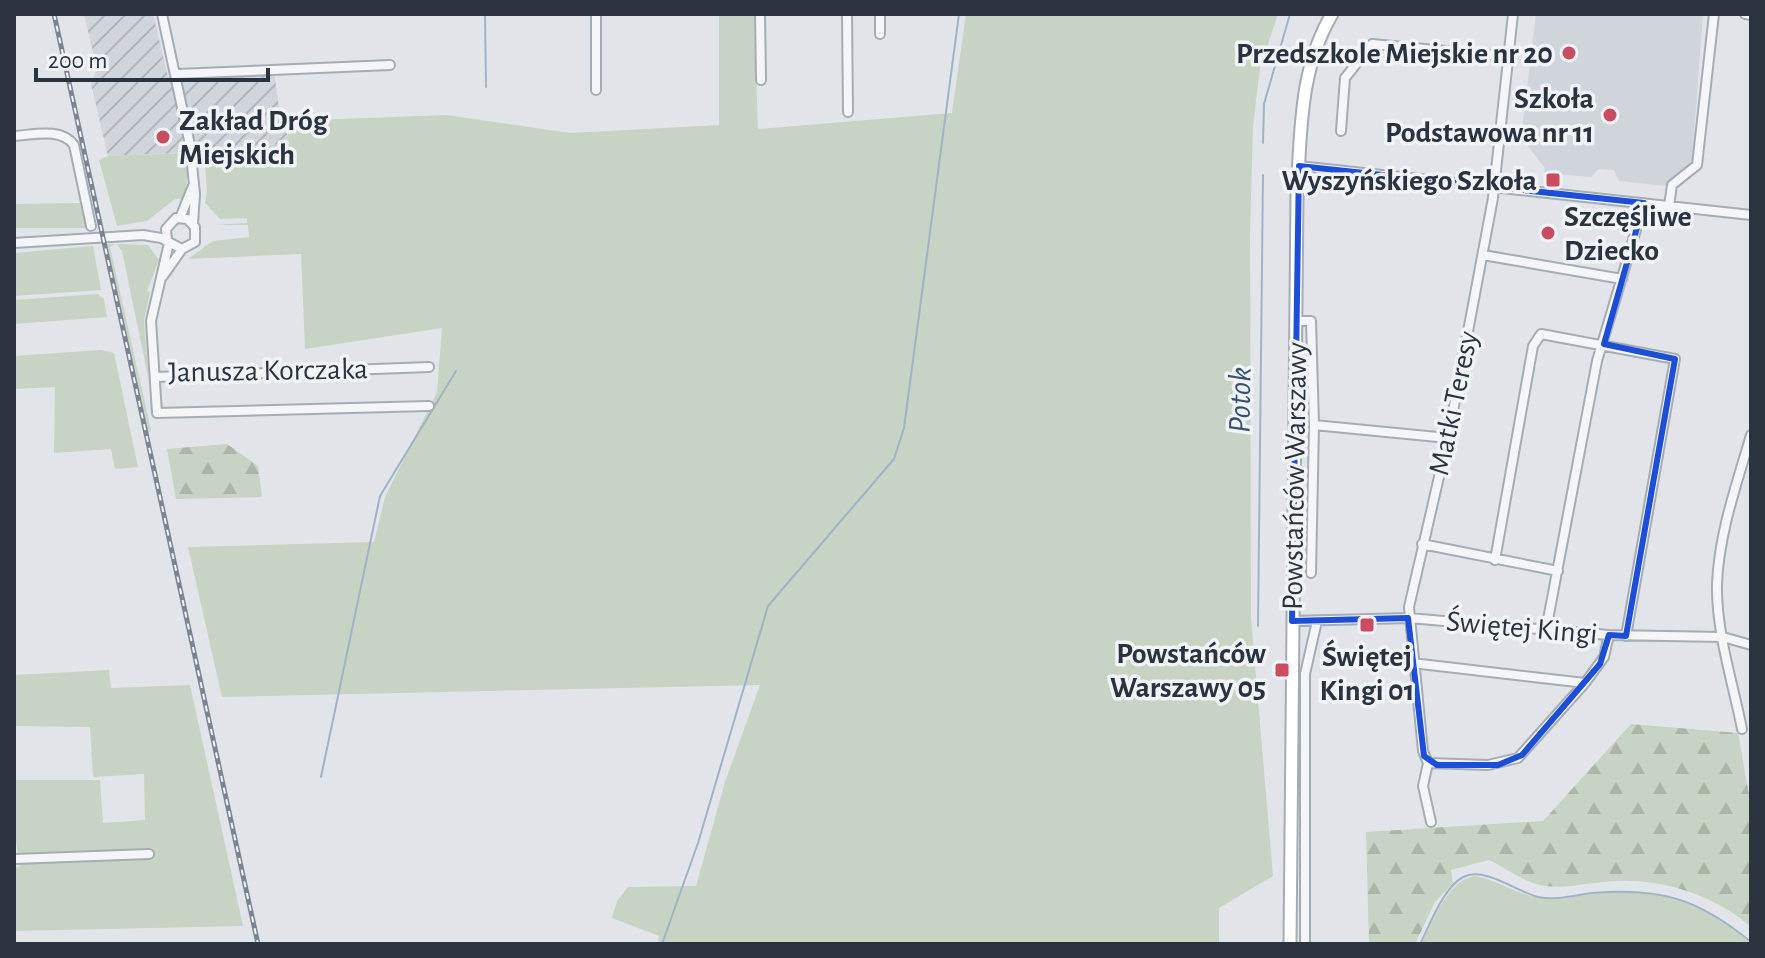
<svg xmlns="http://www.w3.org/2000/svg" width="1765" height="958" viewBox="0 0 1765 958" font-family="'Alegreya Sans',sans-serif">
<defs>
<pattern id="industrial-furrows" width="10" height="10" patternUnits="userSpaceOnUse" patternTransform="scale(2)"><rect width="10" height="10" fill="#d0d4db"/><path d="M-1 1l2-2M0 10L10 0M9 11l2-2" fill="none" stroke="#b3b6bd"/></pattern>
<pattern id="forest-firs" width="22" height="20" patternUnits="userSpaceOnUse" patternTransform="scale(2)"><rect width="22" height="20" fill="#c7d3c3"/><path d="M5 1l3.5 6h-7zM16 11l3.5 6h-7z" fill="#abb6a9"/></pattern>
</defs>
<rect width="100%" height="100%" fill="#e1e5e9"/>
<path fill="#d0d4db" d="M1536 14H1703L1692 161 1666 186 1619 181 1614 170 1598 169 1591 177 1544 173 1545 168 1521 137Z"/>
<path fill="url(#industrial-furrows)" d="M84 14H153L168 77 274 72 281 121 290 141 285 144 204 148 201 152 108 156 91 84 97 69Z"/>
<path fill="#c7d3c3" d="M719 14H754L758 129 952 113 966 14H1278L1260 68 1253 126 1250 233 1251 618 1273 876 1219 908V944H658L659 936 612 918 617 901 628 887 696 886 725 782 760 685 222 697 188 547 374 542 385 497 437 392 442 328 305 349 301 254 188 259 213 241 249 237 248 225H213L247 223V218L220 219 205 203 207 193 204 148 289 144 287 121 446 115 570 133 719 125Z
M188 153 186 199H175L147 221 117 226 99 160 108 156Z
M82 203 88 228H14V204Z
M107 244H115L110 247 151 430 148 433Z
M117 244 148 245 159 260 147 291 150 292 144 321 149 381 122 251Z
M93 246 101 290 14 296V253Z
M98 294 104 299 107 317 14 324V300Z
M101 350 114 353 138 467 115 469 111 449 54 453 55 387 14 389V356Z
M109 670 111 688 190 685 243 926 14 931V868L20 867 14 828V780H100L103 823 145 820 144 774 93 777 90 727 14 726V675Z
M1475 876C1497 880 1517 894 1539 898 1557 902 1575 896 1593 894 1657 888 1704 899 1751 944H1421C1434 921 1447 880 1475 876Z"/>
<path fill="url(#forest-firs)" d="M227 444 258 466 262 497 176 499 167 449Z
M1631 724 1738 733 1751 806V927C1715 895 1661 878 1614 881 1588 882 1558 892 1533 883 1518 878 1504 867 1489 860L1451 870 1453 883 1435 902 1415 944H1369L1366 832 1543 821Z"/>
<g fill="none" stroke-linecap="round" stroke-linejoin="round">
<path stroke="#9eb3c7" stroke-width="2" d="M485 14 486 87
M1263 143 1264 104 1290 14
M1258 626 1263 175
M321 777 380 496 456 371
M662 944 698 843 768 606 894 459 904 428 959 14
M1420 944C1430 925 1443 888 1463 877 1485 866 1517 892 1538 897 1557 901 1575 895 1593 893 1660 887 1699 899 1751 942"/>
<g stroke="#a6acb3" stroke-width="12">
<path id="street" d="M162 14 190 145 195 194 193 224
M596 14V90
M760 14 761 80
M847 14 848 112
M880 14V34
M1745 14 1751 15
M177 74 390 65
M1341 131 1345 78 1372 44 1509 57
M14 136C33 135 61 127 74 145L91 226
M1299 166 1751 215
M1669 206 1672 185 1697 165 1714 14
M180 218 193 186
M14 243 143 235 161 238 182 249 195 242V227L187 219 176 218 166 229 167 240
M169 243 151 321 157 413 429 406
M1483 255 1622 279
M163 276 182 249
M1295 321H1311L1314 425 1311 573
M156 377 429 367
M1314 425 1448 438
M1422 544 1558 571
M1495 560 1533 346 1541 334 1675 359 1626 636
M1292 621 1409 618 1609 635 1723 637 1751 645
M1546 630 1597 361 1644 203
M1412 663 1585 683 1604 657 1609 635
M1742 729C1733 683 1716 632 1717 584 1719 533 1737 483 1751 435
M1428 763 1488 765 1518 758 1585 683
M1431 822 1423 786 1428 763 1423 751 1409 607 1448 438 1493 198 1513 14
M14 859 149 854
M1305 944V674L1317 621"/>
</g>
<g stroke="#a6acb3" stroke-width="15">
<path id="secondary" d="M1290 944 1297 194C1301 132 1299 70 1332 14"/>
</g>
<use href="#street" stroke="#f4f5f8" stroke-width="8"/>
<use href="#secondary" stroke="#fff" stroke-width="11"/>
<g stroke="#7b8492" stroke-width="5">
<path id="rail" d="M54 14 258 944"/>
</g>
<use href="#rail" stroke="#f1f3f7" stroke-width="2" stroke-dasharray="6" stroke-linecap="butt"/>
</g>
<path fill="none" stroke="#1d4ed8" stroke-width="6" stroke-linejoin="round" d="M1299 166 1644 203 1604 344 1675 359 1626 636 1609 635 1600 664 1522 755 1498 765H1437L1424 756 1408 618 1292 621Z"/>
<g fill="#c84d61" stroke="#f1f3f7" stroke-width="3">
<circle cx="1569" cy="53" r="8"/>
<circle cx="1610" cy="115" r="8"/>
<circle cx="163" cy="137" r="8"/>
<rect x="1545" y="172" width="16" height="16" rx="4"/>
<circle cx="1548" cy="233" r="8"/>
<rect x="1359" y="617" width="16" height="16" rx="4"/>
<rect x="1274" y="662" width="16" height="16" rx="4"/>
</g>
<g text-anchor="middle" stroke-width="7" stroke-linejoin="round" paint-order="stroke">
<g font-size="30" font-weight="bold" fill="#2a3340" stroke="#f1f3f7" text-anchor="end">
<text x="1553" y="63">Przedszkole Miejskie nr 20</text>
<text x="1594" y="108">Szkoła<tspan x="1594" dy="34">Podstawowa nr 11</tspan></text>
<text x="179" y="130" text-anchor="start">Zakład Dróg<tspan x="179" dy="34">Miejskich</tspan></text>
<text x="1537" y="190">Wyszyńskiego Szkoła</text>
<text x="1564" y="226" text-anchor="start">Szczęśliwe<tspan x="1564" dy="34">Dziecko</tspan></text>
<text x="1266" y="663">Powstańców<tspan x="1266" dy="34">Warszawy 05</tspan></text>
<text x="1367" y="666" text-anchor="middle">Świętej<tspan x="1367" dy="34">Kingi 01</tspan></text>
</g>
<g font-size="30" fill="#2a3340" stroke="#f1f3f7">
<text transform="translate(268 370) rotate(-1)" y="10">Janusza Korczaka</text>
<text transform="translate(1453 403) rotate(-78)" y="10">Matki Teresy</text>
<text transform="translate(1294 476) rotate(-89)" y="10">Powstańców Warszawy</text>
<text transform="translate(1522 627) rotate(5)" y="10">Świętej Kingi</text>
</g>
<g font-size="32" font-style="italic" fill="#365272" stroke="#f1f3f7">
<text transform="translate(1239 400) rotate(-89)" y="11">Potok</text>
</g>
</g>
<rect width="1765" height="958" fill="none" stroke="#2a3340" stroke-width="32"/>
<path d="M36 68v12h232v-12" fill="none" stroke="#2a3340" stroke-width="4"/>
<text x="48" y="68" font-size="24" fill="#2a3340" stroke="#f1f3f7" stroke-width="6" paint-order="stroke">200 m</text>
</svg>
